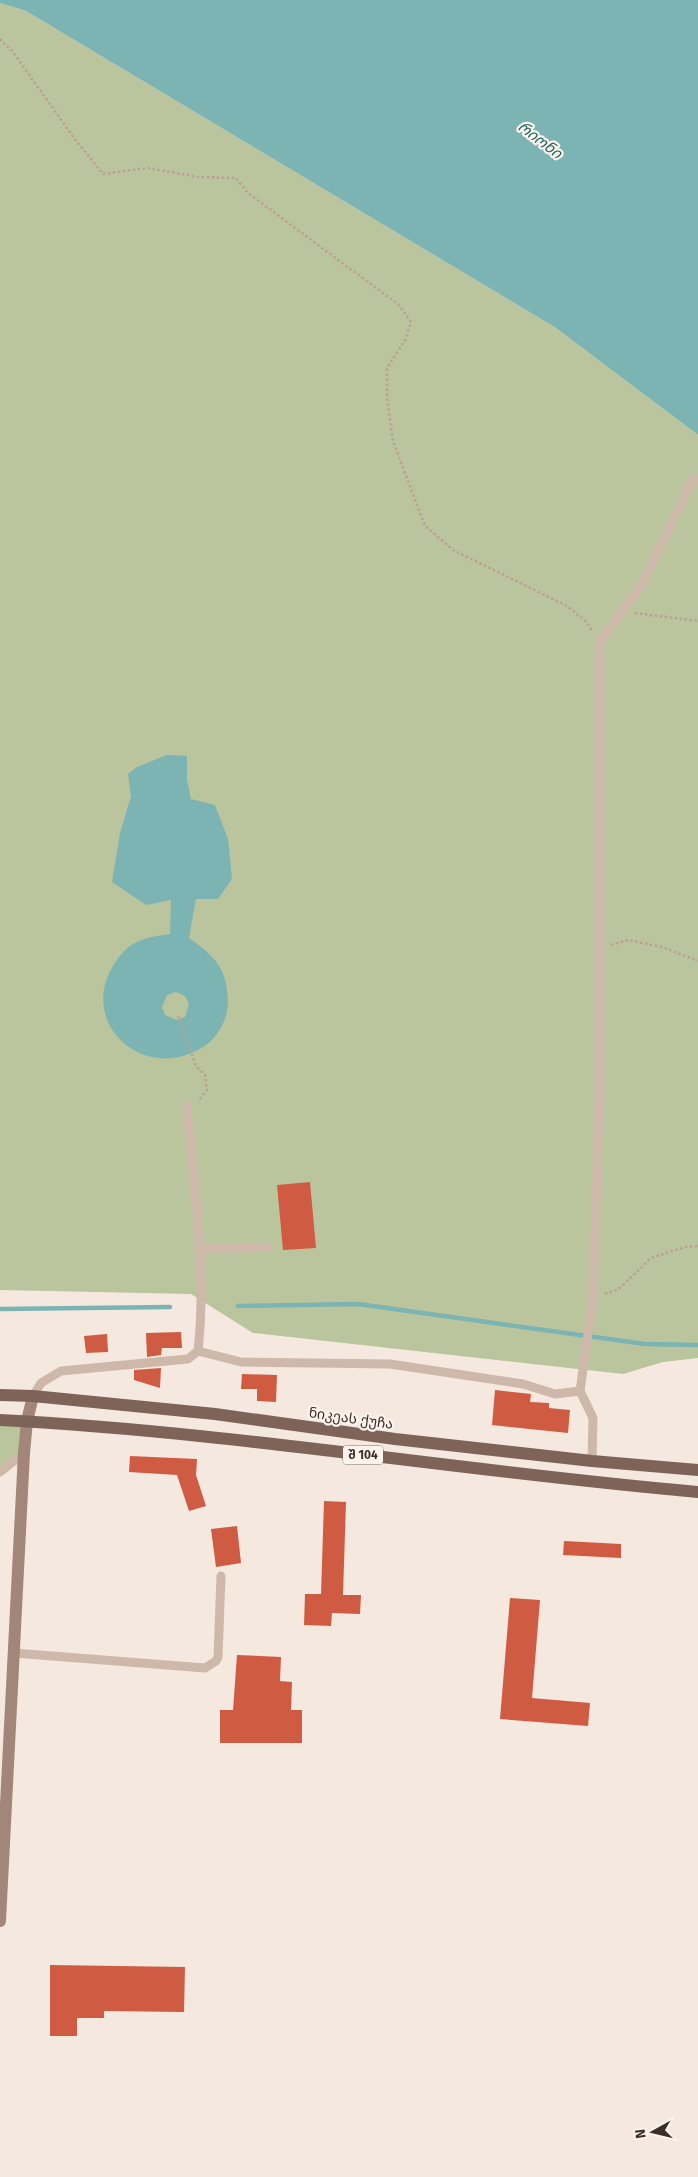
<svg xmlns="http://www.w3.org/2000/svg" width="698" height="2177" viewBox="0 0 698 2177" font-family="'Fira Sans','Noto Sans Georgian',sans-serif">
<rect width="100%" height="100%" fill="#f5e9df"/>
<path fill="#bbc59d" d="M0 3 26 11 556 328 698 435V1358L663 1362 623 1374 253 1333 191 1294 0 1290Z
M0 1420 27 1421 24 1453 0 1472Z"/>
<path fill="#7bb4b3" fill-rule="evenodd" d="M0 0H698V435L556 328 26 11 0 3Z
M167 755 187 756V780L191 799 215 805 228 839 232 879 218 899H196L189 938C216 957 227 968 228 1002 228 1019 217 1039 203 1047 144 1084 78 1024 113 966 118 957 125 949 133 944 145 937 157 936 170 934L171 900 146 905 112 882 120 833 131 796 128 774 137 767ZM176 992 185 996 189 1004 185 1017 177 1020 165 1015 162 1007 167 995Z"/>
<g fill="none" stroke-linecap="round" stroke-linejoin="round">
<path stroke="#7bb4b3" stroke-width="4.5" d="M238 1306 358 1304 645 1344 698 1345
M0 1309 170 1307"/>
</g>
<path fill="#cf5b43" d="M310 1182 316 1248 283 1250 277 1185Z
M181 1332 182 1348H162L161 1355 147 1357 146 1333Z
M107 1334 108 1352 86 1353 84 1336Z
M161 1368 160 1388 134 1380V1370Z
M242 1374 277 1375 276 1402 257 1401V1389H241Z
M495 1390 531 1394 530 1402 549 1403V1408L570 1410 568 1433 492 1425Z
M130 1456 197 1459 196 1475 206 1506 189 1511 177 1475 129 1472Z
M324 1501 346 1502 343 1595H361L360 1614 332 1613 331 1626 304 1625 305 1594H321Z
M237 1526 241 1563 216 1567 211 1529Z
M564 1541 621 1544V1558L563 1555Z
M510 1598 540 1600 532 1698 590 1703 588 1726 500 1719Z
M237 1655 281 1657 280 1681 292 1682 291 1710H302V1743H220V1710H233Z
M50 1965 185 1967 184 2012 104 2011V2018H77V2036H50Z"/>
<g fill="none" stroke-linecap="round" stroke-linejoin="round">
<path stroke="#baa193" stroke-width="2.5" stroke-dasharray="2.5 2.5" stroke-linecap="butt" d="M0 39 13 52 74 138 103 174 148 168 198 177 236 178 248 193 399 305 411 322 405 340 387 368V398L393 441 425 526 453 550 567 606 587 622 592 631
M635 613 698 621
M611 945 628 940 662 947 698 961
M178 1016 196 1066 205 1075 207 1090 198 1101
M605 1294 619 1289 651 1258 685 1247 698 1246"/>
<path stroke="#ceb8a9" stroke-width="9" d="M199 1249 267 1247
M198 1351 241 1362 390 1364 523 1384 555 1394 580 1391
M33 1396 41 1383 61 1371 188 1359 198 1351C207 1270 194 1186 187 1106
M592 1461 593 1418 580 1391 593 1297 599 1109V643L642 584 694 477
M0 1472 24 1453
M14 1653 205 1668 216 1661 218 1657 221 1576"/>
<path stroke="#a2867a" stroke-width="12" d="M0 1921 24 1453 27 1421 33 1396"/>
<path stroke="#7e6359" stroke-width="12" d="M0 1395 33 1396 215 1414 395 1439 592 1461 698 1470
M0 1420C234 1432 465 1472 698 1492"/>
</g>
<g text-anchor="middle" stroke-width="4.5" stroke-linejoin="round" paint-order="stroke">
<rect fill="#fcf3ec" stroke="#756964" stroke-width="1" x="343" y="1445.5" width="40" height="19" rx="4"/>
<g font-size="12" font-weight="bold" fill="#3b2e29">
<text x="363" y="1459">შ 104</text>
</g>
<g font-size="14" fill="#3b2e29" stroke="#fcf3ec">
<text transform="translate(351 1418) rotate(8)" y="5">ნიკეას ქუჩა</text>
</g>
<g font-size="15" font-style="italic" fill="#1b6060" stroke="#fcf3ec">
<text transform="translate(540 140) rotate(37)" y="5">რიონი</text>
</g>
</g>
<g transform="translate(653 2132) rotate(262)" stroke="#fcf3ec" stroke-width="4" paint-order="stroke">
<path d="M0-4L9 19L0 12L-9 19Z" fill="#3b2e29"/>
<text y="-8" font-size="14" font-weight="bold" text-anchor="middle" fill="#3b2e29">N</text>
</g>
</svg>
